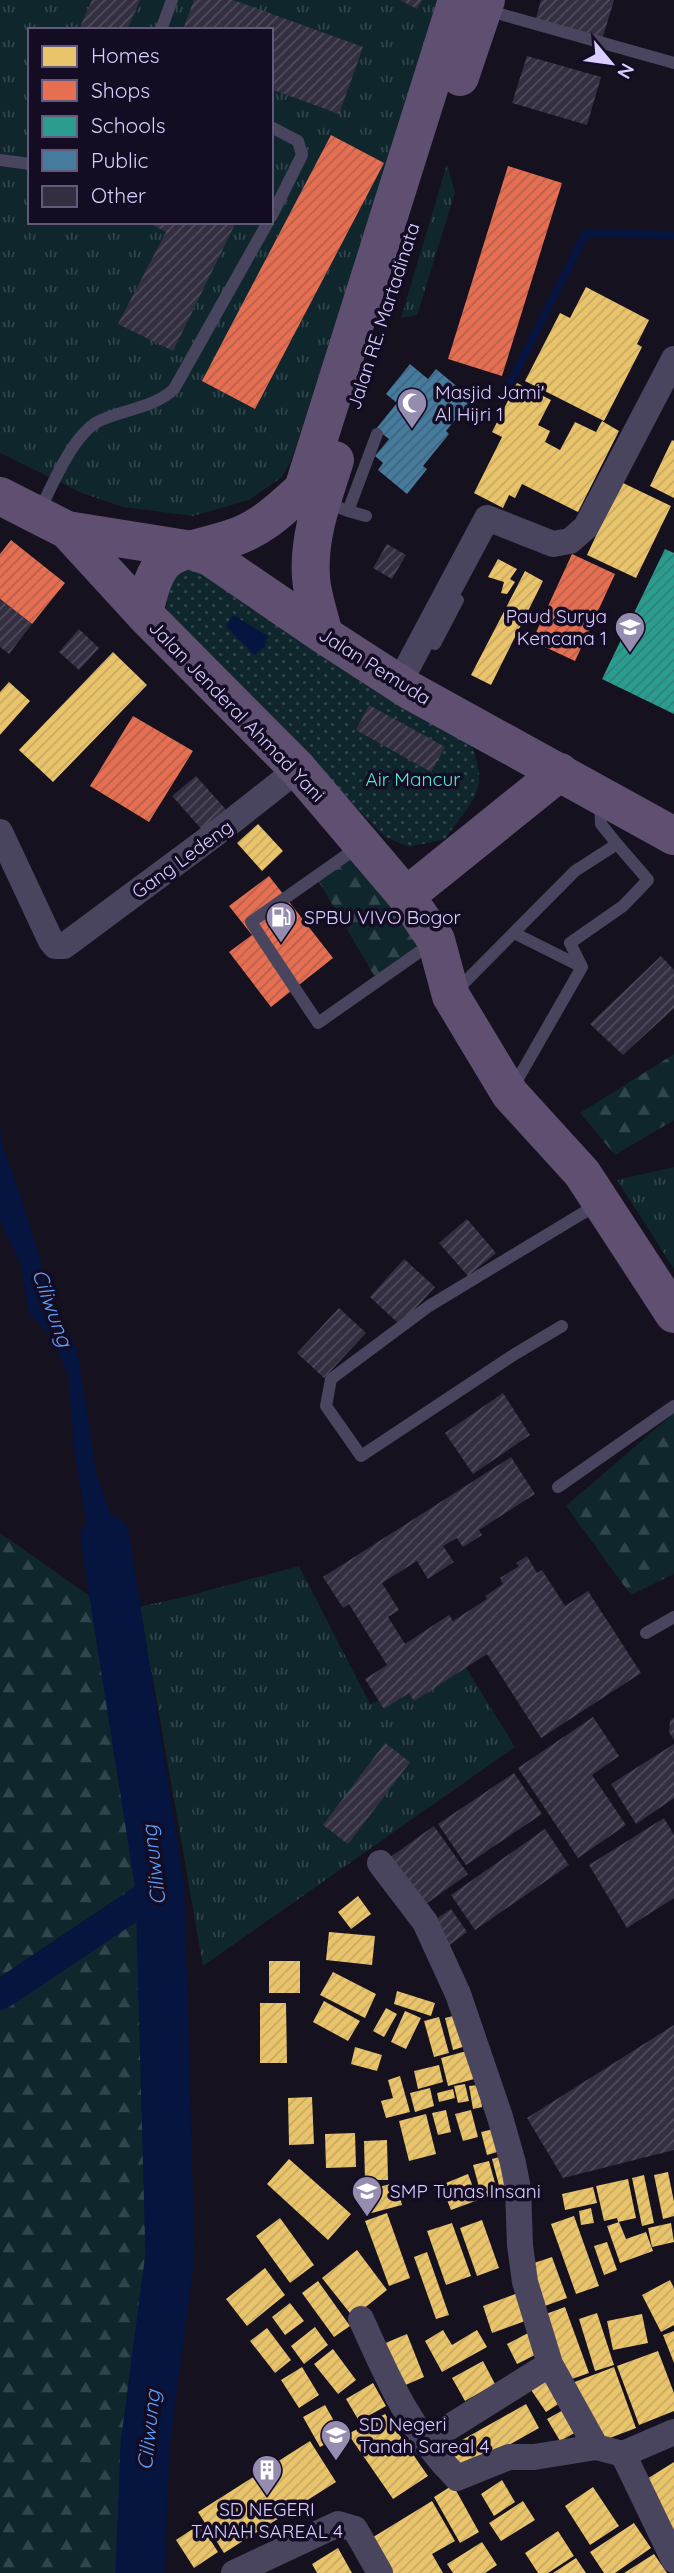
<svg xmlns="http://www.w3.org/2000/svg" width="674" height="2573" viewBox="0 0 674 2573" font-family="Quicksand,sans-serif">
<defs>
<pattern id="grass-tufts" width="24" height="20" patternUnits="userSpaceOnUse" patternTransform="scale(1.75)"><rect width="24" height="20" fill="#0f272c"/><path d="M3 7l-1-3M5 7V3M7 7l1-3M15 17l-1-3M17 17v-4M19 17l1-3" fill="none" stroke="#31454c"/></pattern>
<pattern id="forest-firs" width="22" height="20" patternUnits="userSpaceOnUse" patternTransform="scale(1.75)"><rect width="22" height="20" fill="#0f272c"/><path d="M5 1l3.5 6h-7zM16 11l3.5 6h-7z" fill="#31454c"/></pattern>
<pattern id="park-dots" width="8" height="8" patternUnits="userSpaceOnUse" patternTransform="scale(1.75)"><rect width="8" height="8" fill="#0f272c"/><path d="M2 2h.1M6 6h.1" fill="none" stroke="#31454c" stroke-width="1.8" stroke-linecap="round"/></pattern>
<pattern id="homes-hatch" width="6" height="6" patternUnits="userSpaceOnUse" patternTransform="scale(1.75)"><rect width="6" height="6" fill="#e9c46a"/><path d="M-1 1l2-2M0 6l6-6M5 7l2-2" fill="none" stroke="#c7a964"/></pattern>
<pattern id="shops-hatch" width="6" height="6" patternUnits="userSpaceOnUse" patternTransform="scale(1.75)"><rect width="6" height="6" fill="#e76f51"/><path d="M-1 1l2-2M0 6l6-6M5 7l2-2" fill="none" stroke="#b56050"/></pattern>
<pattern id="schools-hatch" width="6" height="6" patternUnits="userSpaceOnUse" patternTransform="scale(1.75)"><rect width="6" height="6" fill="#2a9d8f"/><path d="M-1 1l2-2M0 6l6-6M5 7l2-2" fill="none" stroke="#31807b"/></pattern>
<pattern id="public-hatch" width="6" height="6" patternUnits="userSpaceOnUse" patternTransform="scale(1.75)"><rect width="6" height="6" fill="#457b9d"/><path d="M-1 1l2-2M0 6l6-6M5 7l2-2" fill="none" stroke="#43637d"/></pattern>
<pattern id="building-hatch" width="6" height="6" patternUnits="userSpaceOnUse" patternTransform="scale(1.75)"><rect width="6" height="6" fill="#342f40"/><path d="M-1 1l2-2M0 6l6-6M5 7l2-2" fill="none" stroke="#514c5d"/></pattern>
</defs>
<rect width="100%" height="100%" fill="#15111e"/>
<path fill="url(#grass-tufts)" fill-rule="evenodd" d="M0 0H440L291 461 282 477 249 500 193 516 123 507 82 493 0 453ZM30 30H271V222H30Z
M447 164 455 193 417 315 401 318Z
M674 1167V1269L617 1180Z
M299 1566 370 1704 465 1666 515 1747 203 1966 152 1673 133 1608 184 1597Z"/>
<path fill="url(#forest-firs)" d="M361 845 436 940 378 982 316 877Z
M674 1054V1120L615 1155 580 1113Z
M674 1413V1574L631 1595 566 1506Z
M0 1533 100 1603 116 1606 160 1888 170 2255 148 2420 141 2573H0Z"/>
<path fill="url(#park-dots)" d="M197 567 469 739C491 790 474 798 445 839L409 847 385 837 170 618C161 590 168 576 197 567Z"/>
<path fill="#061440" d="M233 615 268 636 264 647 254 655 226 626Z
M0 1126 3 1147 21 1197 55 1308 77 1348 96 1472 116 1530 133 1608 100 1603 75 1455 68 1375 51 1336 29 1314 21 1265 0 1221Z"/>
<path fill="url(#homes-hatch)" d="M586 287 649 320 637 344 642 347 604 421 525 381 560 313 570 318Z
M517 383 551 400 538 425 550 431 545 442 560 450 575 422 596 432 602 421 619 431 578 512 522 484 515 498 509 495 503 508 474 493 502 437 492 432Z
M672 440 674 441V498L650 486Z
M621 482 671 506 636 578 587 555Z
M498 559 517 569 510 579 515 582 507 594 501 593 504 582 488 577Z
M525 571 543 581 491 685 471 675Z
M113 652 147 685 53 782 19 750Z
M9 682 30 701 0 735V692Z
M258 824 283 851 262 871 237 843Z
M358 1896 371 1914 351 1929 338 1912Z
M329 1932 375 1936 372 1965 326 1960Z
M269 1961H300V1993H269Z
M333 1972 376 1994 365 2018 320 1995Z
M397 1991 435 2003 431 2016 394 2004Z
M324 2001 360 2021 348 2041 313 2022Z
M260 2003H286L287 2063H260Z
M386 2008 397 2014 384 2037 373 2031Z
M405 2011 421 2018 406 2049 391 2042Z
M461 2014 469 2045 453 2050 445 2018Z
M439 2017 449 2053 434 2057 424 2021Z
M355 2047 382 2055 377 2071 351 2064Z
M474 2049 482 2077 448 2086 441 2058Z
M439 2065 443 2082 418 2089 414 2071Z
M400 2076 410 2112 386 2118 381 2101 393 2098 388 2080Z
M465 2084 469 2101 458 2103 454 2086Z
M479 2085 482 2107 473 2109 469 2086Z
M430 2088 434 2106 415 2112 410 2093Z
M453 2089 455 2098 439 2102 437 2093Z
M312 2097 314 2144 289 2145 288 2098Z
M446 2110 451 2132 438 2135 432 2113Z
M471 2110 478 2137 463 2141 455 2114Z
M426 2114 436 2154 409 2161 399 2121Z
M498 2128 504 2150 487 2155 481 2132Z
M355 2133 356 2167 326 2168 325 2134Z
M387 2140 388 2180H365L364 2141Z
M507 2155 516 2189 501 2193 492 2159Z
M289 2159 351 2214 328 2240 267 2184Z
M489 2161 498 2194 482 2198 473 2165Z
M668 2172 674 2202V2216L663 2219 654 2175Z
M468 2174 478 2200 451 2210 441 2185Z
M644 2175 654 2223 642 2226 632 2178Z
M628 2179 636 2218 618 2222 617 2218 604 2221 596 2186Z
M397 2182 402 2205 364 2215 358 2193Z
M593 2187 597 2203 565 2210 562 2194Z
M591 2208 594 2223 581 2225 579 2211Z
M387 2213 410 2278 389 2286 365 2221Z
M574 2216 599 2286 576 2294 551 2224Z
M280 2218 314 2265 290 2283 256 2236Z
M482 2220 499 2268 477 2276 460 2228Z
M619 2222 626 2239 646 2232 653 2251 620 2263 607 2226Z
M452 2223 471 2276 446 2285 427 2231Z
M671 2223 674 2242 652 2247 648 2228Z
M607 2242 617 2270 604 2275 594 2246Z
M357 2250 387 2290 353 2317 322 2278Z
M427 2252 449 2315 436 2319 414 2257Z
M552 2257 567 2298 542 2307 528 2265Z
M265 2268 285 2295 247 2326 226 2299Z
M670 2280 674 2288V2325L661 2332 642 2295Z
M318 2281 350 2326 334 2337 302 2293Z
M518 2293 528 2320 492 2333 483 2306Z
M290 2303 304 2321 285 2335 272 2317Z
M565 2307 589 2373 566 2381 543 2315Z
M597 2313 614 2365 595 2371 579 2319Z
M642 2314 648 2343 613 2350 607 2321Z
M315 2327 328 2345 304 2364 291 2346Z
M267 2328 291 2360 275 2373 250 2341Z
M443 2330 452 2345 477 2330 487 2347 442 2372 425 2341Z
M532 2331 543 2351 517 2364 507 2344Z
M674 2331V2363L663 2335Z
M407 2334 424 2377 401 2387 383 2344Z
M333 2349 356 2380 338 2394 314 2364Z
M658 2351 674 2393V2411L639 2425 617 2366Z
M483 2361 495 2384 465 2401 452 2378Z
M302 2367 319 2395 299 2408 281 2380Z
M614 2367 636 2428 594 2444 572 2383Z
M545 2373 563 2401 546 2412 527 2384Z
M373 2383 386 2406 359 2421 346 2399Z
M526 2404 539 2428 459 2473 446 2449Z
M325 2405 342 2435 320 2447 303 2417Z
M565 2409 578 2431 560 2441 547 2419Z
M385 2414 428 2476 393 2499 348 2434Z
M310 2441 336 2482 224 2553 198 2512Z
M674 2462V2533L642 2482Z
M502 2480 515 2502 494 2516 481 2494Z
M453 2485 479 2532 460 2543 434 2497Z
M593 2487 619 2526 590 2545 565 2506Z
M432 2501 455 2541 432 2554 443 2573H388L370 2539Z
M523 2501 535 2520 501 2541 489 2523Z
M634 2523 651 2548 615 2573H604L590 2552Z
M200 2524 218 2552 194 2568 176 2540Z
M558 2531 574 2556 548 2573H538L525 2553Z
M482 2542 497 2565 485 2573H453L447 2564Z
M338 2548 352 2573H317L312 2564Z
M654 2554 667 2573H624Z
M576 2558 586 2573H553Z"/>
<path fill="url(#shops-hatch)" d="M331 135 384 163 255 409 202 381Z
M508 166 562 183 502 376 448 359Z
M11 540 65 583 32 624 0 599V554Z
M572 554 615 574 575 661 532 641Z
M133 716 193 751 149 822 90 786Z
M269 876 333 958 271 1007 229 952 252 935 229 906Z"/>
<path fill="url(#schools-hatch)" d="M665 549 674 553V714L602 679Z"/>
<path fill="url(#public-hatch)" d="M410 364 428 379 436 369 472 399 446 431 449 434 423 466 427 469 407 494 378 470 383 463 375 456 389 439 376 429 397 403 386 394Z"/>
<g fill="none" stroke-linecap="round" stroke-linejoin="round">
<path stroke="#061440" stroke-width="8" d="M505 393 586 233 674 235"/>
<path stroke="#061440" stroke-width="30" d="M0 1995 160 1888"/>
<path stroke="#061440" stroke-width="49" d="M105 1538 160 1888 170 2255 145 2445 140 2573"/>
</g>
<path fill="url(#building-hatch)" d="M92 0H140L127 30H79Z
M194 0H233L363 47 339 114 271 89V30H183Z
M400 0H422L417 9Z
M541 0H614L602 40 535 21Z
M527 56 601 77 587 125 512 103Z
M147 222H236L173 351 118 324 166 232Z
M387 544 406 555 392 579 373 568Z
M0 599 32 624 9 654 0 647Z
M79 629 99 648 79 670 59 652Z
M369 705 445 747 431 772 356 730Z
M196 776 229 813 206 834 172 796Z
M661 956 674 970V1008L623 1055 590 1024Z
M467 1219 496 1253 468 1276 439 1243Z
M404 1259 435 1287 400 1325 370 1297Z
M339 1308 366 1333 324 1378 297 1353Z
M503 1393 530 1435 473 1474 445 1433Z
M511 1457 535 1494 479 1530 482 1535 463 1547 457 1538 443 1546 454 1562 428 1579 417 1561 382 1583 399 1610 388 1617 405 1644 449 1615 453 1621 487 1599 485 1596 503 1584 500 1578 519 1566 516 1563 527 1556 537 1573 542 1570 565 1606 588 1591 641 1673 541 1738 487 1654 414 1701 409 1693 384 1709 365 1679 387 1665 349 1604 343 1608 323 1577Z
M593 1717 619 1756 592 1775 626 1825 578 1858 518 1768Z
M674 1717V1740L669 1732 670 1721Z
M385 1743 410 1762 348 1844 323 1825Z
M674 1744V1798L636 1824 611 1784Z
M514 1773 542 1814 466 1865 438 1824Z
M664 1818 674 1835V1898L627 1928 589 1865Z
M434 1826 468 1874 423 1906 389 1858Z
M545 1829 569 1865 475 1930 451 1895Z
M451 1909 467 1932 447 1947 430 1923Z
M674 2025V2150L563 2178 527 2118Z"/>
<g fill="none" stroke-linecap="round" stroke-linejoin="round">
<path stroke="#4a455f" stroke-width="12" d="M486 10 674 63
M161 30 172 0
M271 127 298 141 302 155 271 217
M0 160 30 164
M327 503 348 511 377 434
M348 511 366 516
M39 512C52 486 73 434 99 421 124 409 154 408 174 389L268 222
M435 644 458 600
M600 802 601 824 617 844
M358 847 251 922 318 1023 432 943
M514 933 582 967
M456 991 575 871 617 844 648 880 623 906 570 943 582 967 512 1089
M562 1326 515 1354 361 1456 326 1406 331 1379 429 1306 598 1204
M558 1487 674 1406
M646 1633 674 1617"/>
<path stroke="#4a455f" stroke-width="26" d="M399 683 487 518 553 544 570 541 586 527 674 359
M0 832 51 941 55 946H64L227 825 298 769
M380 1863 425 1922 458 1994 500 2117 513 2163 518 2189 520 2245 525 2282 550 2364 596 2447
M361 2319C388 2379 410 2431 457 2478L509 2457H534L596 2447 623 2454 674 2432
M424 2443 550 2364
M623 2454 674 2560
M234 2573 338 2524 355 2529 380 2573"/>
<path stroke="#5f4f70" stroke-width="38" d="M460 77 486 0
M0 496 67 530 186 549 210 557 324 635 409 690 674 836
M67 530 144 614 298 769 406 896 436 940 451 996 510 1094 582 1173 674 1314
M144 614C159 542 173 558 232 538 261 529 281 509 303 489L457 0
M324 635C320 617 312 596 311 577 308 537 323 498 335 460
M406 896 560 772"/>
</g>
<defs>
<g id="mosque-pin" transform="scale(1.575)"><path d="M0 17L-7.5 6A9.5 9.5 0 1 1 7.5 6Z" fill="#958cb0" stroke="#130c23"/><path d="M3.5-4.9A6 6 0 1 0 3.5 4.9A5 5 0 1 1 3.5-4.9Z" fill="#fff"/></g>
<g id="school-pin" transform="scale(1.575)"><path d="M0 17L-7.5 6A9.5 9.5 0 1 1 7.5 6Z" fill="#958cb0" stroke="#130c23"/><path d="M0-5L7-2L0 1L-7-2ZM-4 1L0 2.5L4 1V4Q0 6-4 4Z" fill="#fff"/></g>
<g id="fuel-pin" transform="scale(1.575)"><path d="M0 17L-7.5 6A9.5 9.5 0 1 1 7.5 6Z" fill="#958cb0" stroke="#130c23"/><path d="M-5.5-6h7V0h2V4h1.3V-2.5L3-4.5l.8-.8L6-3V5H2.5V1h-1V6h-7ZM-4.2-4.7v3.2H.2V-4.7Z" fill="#fff"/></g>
<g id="building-pin" transform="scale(1.575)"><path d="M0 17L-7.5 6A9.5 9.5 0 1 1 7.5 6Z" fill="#958cb0" stroke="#130c23"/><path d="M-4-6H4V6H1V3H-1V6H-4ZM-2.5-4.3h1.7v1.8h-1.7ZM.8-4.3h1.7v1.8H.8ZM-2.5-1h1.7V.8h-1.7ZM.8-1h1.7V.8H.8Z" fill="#fff"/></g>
</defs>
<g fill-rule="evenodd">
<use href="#mosque-pin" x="412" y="403"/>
<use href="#school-pin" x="630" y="627"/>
<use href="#fuel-pin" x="281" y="917"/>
<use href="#school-pin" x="367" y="2191"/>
<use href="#school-pin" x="336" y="2435"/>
<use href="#building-pin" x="267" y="2470"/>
</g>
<g text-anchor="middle" stroke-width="7" stroke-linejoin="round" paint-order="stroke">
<g font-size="19" fill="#daceff" stroke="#130c23">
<text transform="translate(383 316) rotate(-72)" y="7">Jalan RE. Martadinata</text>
<text transform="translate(375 666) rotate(32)" y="7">Jalan Pemuda</text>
<text transform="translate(237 711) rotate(46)" y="7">Jalan Jenderal Ahmad Yani</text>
<text transform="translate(182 859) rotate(-36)" y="7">Gang Ledeng</text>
</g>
<g font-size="19" fill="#daceff" stroke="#130c23" text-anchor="start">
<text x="435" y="399">Masjid Jami'<tspan x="435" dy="22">Al Hijri 1</tspan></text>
<text x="607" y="623" text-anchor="end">Paud Surya<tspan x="607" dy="22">Kencana 1</tspan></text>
<text x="304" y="924">SPBU VIVO Bogor</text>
<text x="390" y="2198">SMP Tunas Insani</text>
<text x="359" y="2431">SD Negeri<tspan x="359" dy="22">Tanah Sareal 4</tspan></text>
<text x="267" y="2516" text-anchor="middle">SD NEGERI<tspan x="267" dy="22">TANAH SAREAL 4</tspan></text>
</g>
<g font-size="19" fill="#51e9d5" stroke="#130c23">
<text x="413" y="786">Air Mancur</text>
</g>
<g font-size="21" font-style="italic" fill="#5ca0ff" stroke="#130c23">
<text transform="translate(52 1308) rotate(70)" y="7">Ciliwung</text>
<text transform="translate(154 1865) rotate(-97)" y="7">Ciliwung</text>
<text transform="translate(149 2430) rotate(-84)" y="7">Ciliwung</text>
</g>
</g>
<rect x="28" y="28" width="245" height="196" fill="#130c23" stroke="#635a7b" stroke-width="2"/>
<rect x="42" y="46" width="35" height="21" fill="#e9c46a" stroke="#635a7b" stroke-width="2"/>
<text x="91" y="63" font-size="21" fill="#daceff">Homes</text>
<rect x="42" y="80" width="35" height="21" fill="#e76f51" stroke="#635a7b" stroke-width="2"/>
<text x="91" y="98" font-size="21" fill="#daceff">Shops</text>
<rect x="42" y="116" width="35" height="21" fill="#2a9d8f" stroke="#635a7b" stroke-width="2"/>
<text x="91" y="133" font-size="21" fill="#daceff">Schools</text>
<rect x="42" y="150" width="35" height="21" fill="#457b9d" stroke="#635a7b" stroke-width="2"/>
<text x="91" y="168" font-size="21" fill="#daceff">Public</text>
<rect x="42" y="186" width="35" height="21" fill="#342f40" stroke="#635a7b" stroke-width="2"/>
<text x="91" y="203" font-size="21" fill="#daceff">Other</text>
<g transform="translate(611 63) rotate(119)" stroke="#130c23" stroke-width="5" paint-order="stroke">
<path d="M0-5L12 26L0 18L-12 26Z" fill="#daceff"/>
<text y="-10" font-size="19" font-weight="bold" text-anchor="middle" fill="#daceff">N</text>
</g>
</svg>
